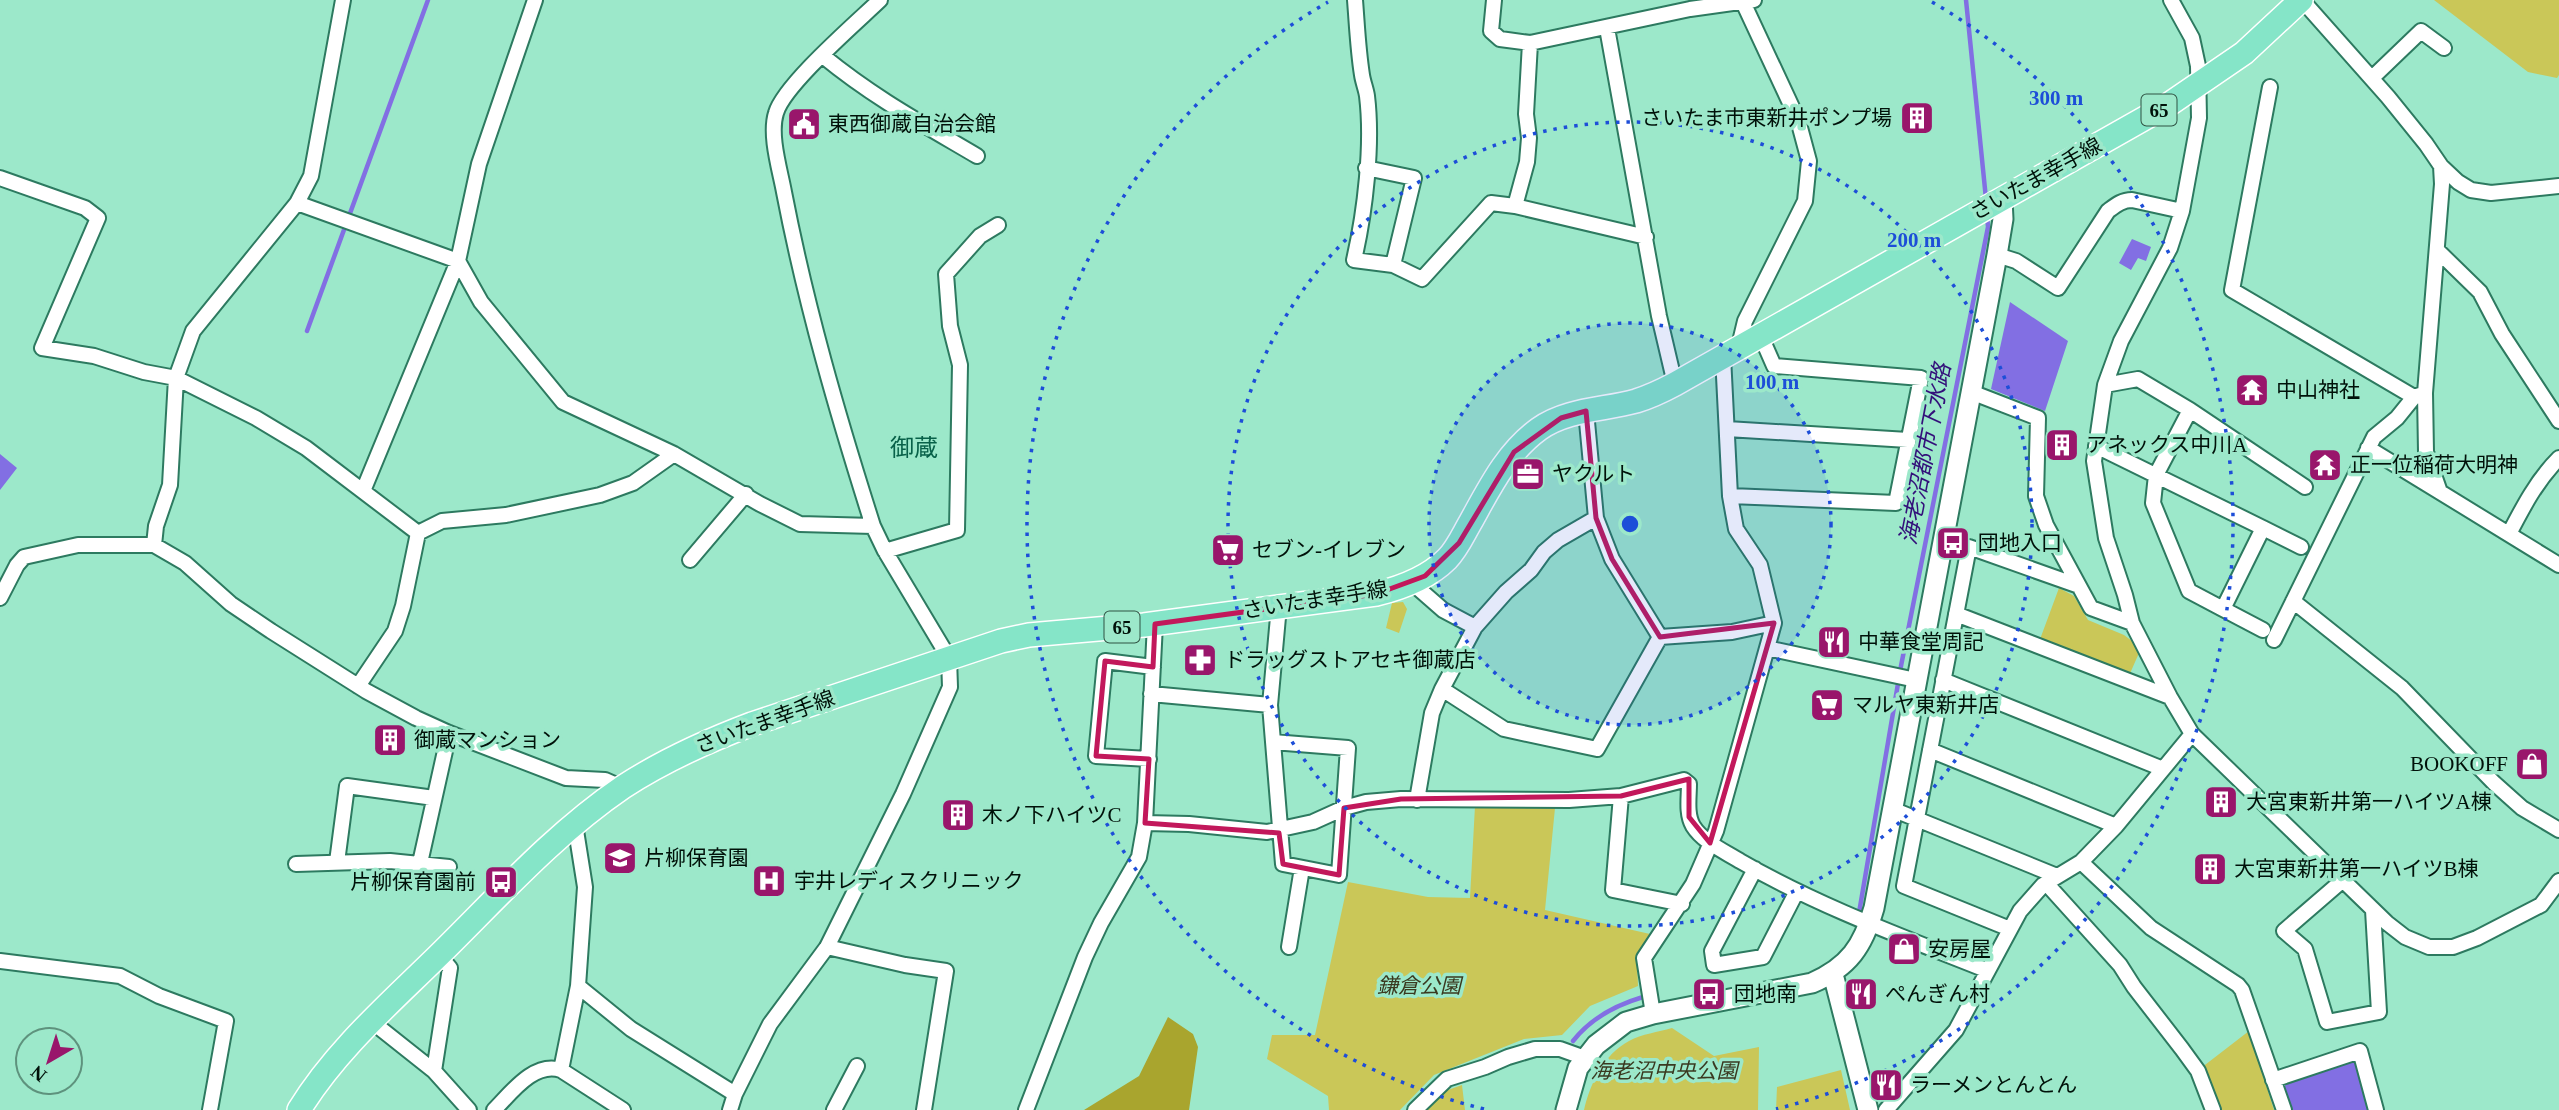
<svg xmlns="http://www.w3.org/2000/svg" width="2559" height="1110" viewBox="0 0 2559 1110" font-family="'Times New Roman','Noto Sans JP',serif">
<rect width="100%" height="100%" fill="#9ce8ca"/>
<path fill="#cac758" d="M2434 0H2559V75L2557 78 2528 72Z
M2059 588 2074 596 2088 620 2124 635 2132 641 2139 653 2128 678 2039 642Z
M1403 602 1407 609 1399 633 1386 628 1392 603Z
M1475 806 1555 808 1545 910 1650 934 1637 959 1638 986 1590 1006 1562 1035 1524 1039 1434 1075 1400 1110H1329L1328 1096 1267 1059 1272 1035H1315L1348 882 1428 897 1470 898Z
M1672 1028 1714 1056 1759 1047 1758 1110H1584C1590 1084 1604 1054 1629 1041 1642 1034 1658 1032 1672 1028Z
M2249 1031 2274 1110H2218L2201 1068Z
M1841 1070 1850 1110H1776L1777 1087Z
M1462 1085 1465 1110H1426L1445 1091Z"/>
<path fill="#a9a52e" d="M1168 1017 1193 1034 1198 1047 1189 1110H1084L1139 1076Z"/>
<path fill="#826fe3" d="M2132 239 2151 247 2146 261 2138 258 2131 270 2119 263Z
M2010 302 2068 341 2045 411 1991 389Z
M0 454 17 468 0 490Z
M2351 1059 2358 1063 2371 1110H2292L2284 1088 2287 1081Z"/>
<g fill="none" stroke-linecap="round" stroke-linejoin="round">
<path stroke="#826fe3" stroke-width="4.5" d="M1966 0 1986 199
M307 331 428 0
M1859 913 1901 666 1988 227 1987 215
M1573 1041C1591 1018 1616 1005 1643 997"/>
<g stroke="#2d7a60" stroke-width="18">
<path id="minor" d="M1355 0C1357 25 1358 50 1362 75 1363 82 1366 89 1367 96 1373 145 1365 212 1354 260L1393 265 1422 279 1491 203 1515 206 1646 237
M1494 0 1491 31 1500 39 1530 43 1690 9 1754 0
M2171 0 2192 38 2198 66 2199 118 2182 211 2170 248 2121 341 2105 385 2094 461 2106 538 2125 595 2132 623 2170 697 2192 734 2387 923 2405 937 2429 947H2453L2477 938 2541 905 2559 881
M2302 0 2388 97 2426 144 2441 166 2458 182 2471 190 2491 193 2559 186
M1607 28 1659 316 1675 384
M823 56C873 97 921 123 977 156
M2372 78 2421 31 2444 48
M2270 87 2232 290 2414 397 2425 393
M2441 166 2442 184 2425 393 2426 452 2440 492 2559 565
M1366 168 1414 178 1393 265
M0 178 85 208 98 218 42 348 94 356 144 372 176 378 256 418 306 448 418 533
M297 203 458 261 481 302 563 402 674 454 760 504 800 524 873 526
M1515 206 1527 162 1529 138 1526 114 1530 43
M2437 250 2480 292 2502 334 2559 421
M1997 255 2016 261 2058 288 2108 211C2116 205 2122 200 2132 200L2182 211
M1739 346 1745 321 1805 201 1809 161 1798 120 1742 0
M2105 385 2138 379 2190 410 2305 487
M1971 392 2038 418 2036 496 2046 525 2091 608 2132 623
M2190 410 2156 475 2153 503 2189 591 2223 609
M1586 411 1596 518 1612 559 1660 637 1597 749 1504 729 1442 689 1475 627 1506 592 1531 570 1544 552 1558 540 1596 518
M1727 429 1908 440
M2096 446 2263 528
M2368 448 2440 492
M363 491 458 261 479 164 535 0
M1730 496 1896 503 1921 378 1774 366 1760 334
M418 533 442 521 506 515 600 495 633 483 674 454
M2509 534C2523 507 2537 480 2559 458
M154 545 156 526 170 485 176 378 193 331 297 203 311 176 343 0
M885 551 957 530 960 365 950 326 946 274 980 236 998 225
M690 560 746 494
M1411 582 1443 610 1475 627
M0 598 17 565 24 557 78 545H154L185 563 231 604 271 631 366 691 416 718 449 733 566 778 605 780 623 788
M2293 601 2402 688 2494 783 2522 808 2559 830
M1956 614 2170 697
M2263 630 2223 609 2263 528 2301 547
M1660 637 1732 632 1774 623
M2274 640 2374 437 2397 418 2414 397
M1767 648 1916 680
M1943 680 2163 769
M358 686 395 631 403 606 418 533
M1151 694 1270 705
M1273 742 1348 748 1339 875 1283 864 1270 705 1279 606
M1930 750 2116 826
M1149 759 1096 756 1105 661 1153 667
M1621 796 1613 890 1682 904
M1417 800 1432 713 1442 689
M1892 809 2057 876
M1145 823 1189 824 1267 832 1313 822 1344 808 1366 802 1401 799 1569 800 1621 796 1684 780 1689 784C1689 797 1686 814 1693 826 1703 842 1724 851 1740 861 1818 906 1903 937 1986 970
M337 862 347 786 434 798
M2081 862 2151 928 2238 985 2242 990 2284 1110
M420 863 449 733
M296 864 390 861 449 867
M1755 869 1712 951 1714 965 1763 957 1797 891
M2343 880 2284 931 2305 949 2327 1022 2379 1012 2373 910
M2046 883 2120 965 2134 987 2182 1049 2198 1071 2213 1110
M2010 929 1904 886 1969 547 2079 586
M827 947 905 965 946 971 924 1110
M1289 947 1302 868
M0 961 120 976 159 996 226 1021 210 1110
M578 986 631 1029 735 1094
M1653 1014 1644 958 1693 884 1716 831 1774 623 1760 565 1736 529 1730 496 1723 356
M371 1021 434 1071 469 1110
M561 1070 578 986 585 887 575 824
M434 1071 450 968 439 955
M2273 1080 2360 1051 2376 1110
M494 1110C511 1093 534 1061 561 1070L623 1110
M730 1110 735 1094 770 1024 827 947 903 794 950 687 949 658 885 551 873 526C838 416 806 306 784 192 780 170 769 135 776 113 784 85 856 23 880 0
M834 1110 857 1066
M1026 1110 1085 957 1101 923 1139 857 1145 823 1155 624
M1415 1110 1447 1079 1485 1067 1508 1057 1535 1049H1560L1585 1058
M1886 1110 1956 1030 2020 911 2043 885 2081 862 2116 826 2192 734"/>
</g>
<g stroke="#2d7a60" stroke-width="23">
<path id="tertiary" d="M1833 974 1868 1110
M1566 1110 1578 1068 1596 1045 1626 1022 1653 1014 1812 983C1849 967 1863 946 1874 908L1997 255 2003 219 2002 199"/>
</g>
<g stroke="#fff" stroke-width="26">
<path id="primary" d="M299 1110C335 1051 389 1004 438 956 498 897 554 834 623 787 663 761 707 741 752 724L1001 641 1029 635 1144 625 1376 594C1401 588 1428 578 1447 559 1457 549 1463 535 1470 523 1489 489 1506 453 1539 429 1567 409 1604 410 1636 401 1649 397 1662 391 1675 384L2168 105 2244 53 2301 0"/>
</g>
<use href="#minor" stroke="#fff" stroke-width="14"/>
<use href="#tertiary" stroke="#fff" stroke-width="19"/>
<use href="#primary" stroke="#85e5c8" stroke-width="23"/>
</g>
<path fill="none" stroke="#c2185b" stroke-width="5" stroke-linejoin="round" d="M1586 411 1596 518 1612 559 1660 637 1774 623 1710 843 1689 817V779L1621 796 1401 799 1344 808 1339 875 1283 864 1279 833 1145 823 1149 759 1096 756 1105 661 1153 667 1155 624 1376 594 1425 576 1459 543 1514 452 1561 418Z"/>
<circle cx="1630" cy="524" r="201" fill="#1d4ed8" fill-opacity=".12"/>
<g fill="none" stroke="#1d4ed8" stroke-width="3.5" stroke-dasharray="3.5 7">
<circle cx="1630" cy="524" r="201"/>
<circle cx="1630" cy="524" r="402"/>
<path d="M1484 1109A603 603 0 0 1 1328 2M1932 2A603 603 0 0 1 1776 1109"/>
</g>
<defs>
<g id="building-square" transform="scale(1.75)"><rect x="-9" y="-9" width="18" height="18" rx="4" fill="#99166b" stroke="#9ce8ca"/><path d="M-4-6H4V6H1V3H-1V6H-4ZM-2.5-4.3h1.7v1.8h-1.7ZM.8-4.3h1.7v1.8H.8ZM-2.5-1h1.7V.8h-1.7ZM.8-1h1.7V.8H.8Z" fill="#fff"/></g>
<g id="civic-square" transform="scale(1.75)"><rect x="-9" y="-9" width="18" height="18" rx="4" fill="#99166b" stroke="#9ce8ca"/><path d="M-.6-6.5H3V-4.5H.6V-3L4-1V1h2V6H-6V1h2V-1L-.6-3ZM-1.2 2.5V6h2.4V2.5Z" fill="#fff"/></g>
<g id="temple-square" transform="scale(1.75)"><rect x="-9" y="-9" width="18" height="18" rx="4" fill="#99166b" stroke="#9ce8ca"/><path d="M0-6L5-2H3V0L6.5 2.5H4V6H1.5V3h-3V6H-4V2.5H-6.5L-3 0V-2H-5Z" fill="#fff"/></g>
<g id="office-square" transform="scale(1.75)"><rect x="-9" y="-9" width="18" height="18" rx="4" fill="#99166b" stroke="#9ce8ca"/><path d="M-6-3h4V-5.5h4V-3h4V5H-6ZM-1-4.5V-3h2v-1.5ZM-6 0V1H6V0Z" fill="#fff"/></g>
<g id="bus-square" transform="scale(1.75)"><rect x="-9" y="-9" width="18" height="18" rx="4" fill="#99166b" stroke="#9ce8ca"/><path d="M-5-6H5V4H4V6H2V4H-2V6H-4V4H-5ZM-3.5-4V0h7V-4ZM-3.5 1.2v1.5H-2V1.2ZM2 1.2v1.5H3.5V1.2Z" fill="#fff"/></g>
<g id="supermarket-square" transform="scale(1.75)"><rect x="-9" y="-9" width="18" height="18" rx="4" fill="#99166b" stroke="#9ce8ca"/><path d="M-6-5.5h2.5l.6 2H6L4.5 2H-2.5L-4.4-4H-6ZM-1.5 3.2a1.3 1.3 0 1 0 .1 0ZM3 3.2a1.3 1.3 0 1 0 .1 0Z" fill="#fff"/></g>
<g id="restaurant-square" transform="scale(1.75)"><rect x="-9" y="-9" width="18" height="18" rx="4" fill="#99166b" stroke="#9ce8ca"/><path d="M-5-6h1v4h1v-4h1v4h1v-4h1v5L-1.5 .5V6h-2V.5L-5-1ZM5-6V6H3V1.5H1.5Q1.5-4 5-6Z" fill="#fff"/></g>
<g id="pharmacy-square" transform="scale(1.75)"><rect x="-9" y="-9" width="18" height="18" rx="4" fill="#99166b" stroke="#9ce8ca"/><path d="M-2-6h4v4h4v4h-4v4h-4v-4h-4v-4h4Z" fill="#fff"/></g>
<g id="shop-square" transform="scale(1.75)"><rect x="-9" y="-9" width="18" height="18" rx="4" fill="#99166b" stroke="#9ce8ca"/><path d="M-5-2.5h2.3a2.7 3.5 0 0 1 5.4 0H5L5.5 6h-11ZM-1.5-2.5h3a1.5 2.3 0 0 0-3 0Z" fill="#fff"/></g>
<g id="school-square" transform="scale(1.75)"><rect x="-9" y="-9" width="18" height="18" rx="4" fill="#99166b" stroke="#9ce8ca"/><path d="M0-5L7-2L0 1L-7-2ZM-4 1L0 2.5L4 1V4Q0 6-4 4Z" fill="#fff"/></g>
<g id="hospital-square" transform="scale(1.75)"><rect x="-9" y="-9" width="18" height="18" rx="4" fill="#99166b" stroke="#9ce8ca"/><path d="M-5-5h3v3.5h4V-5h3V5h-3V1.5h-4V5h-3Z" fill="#fff"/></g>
</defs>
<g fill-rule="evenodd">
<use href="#building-square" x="1917" y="118"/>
<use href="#civic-square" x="804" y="124"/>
<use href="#temple-square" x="2252" y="390"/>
<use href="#building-square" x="2062" y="445"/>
<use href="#temple-square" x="2325" y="465"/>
<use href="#office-square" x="1528" y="474"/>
<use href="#bus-square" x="1953" y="543"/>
<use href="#supermarket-square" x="1228" y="550"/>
<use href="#restaurant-square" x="1834" y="642"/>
<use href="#pharmacy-square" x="1200" y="660"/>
<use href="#supermarket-square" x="1827" y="705"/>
<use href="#building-square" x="390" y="740"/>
<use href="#shop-square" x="2532" y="764"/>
<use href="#building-square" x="2221" y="802"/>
<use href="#building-square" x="958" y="815"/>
<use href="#school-square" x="620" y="858"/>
<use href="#building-square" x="2210" y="869"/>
<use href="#hospital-square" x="769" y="881"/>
<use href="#bus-square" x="501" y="882"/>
<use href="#shop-square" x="1904" y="949"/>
<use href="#bus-square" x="1709" y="994"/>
<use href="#restaurant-square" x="1861" y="994"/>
<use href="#restaurant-square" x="1886" y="1085"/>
</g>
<g text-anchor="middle" stroke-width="7" stroke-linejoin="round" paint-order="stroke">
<g fill="#9ce8ca" stroke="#2f5243" stroke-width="2">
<rect x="2141.5" y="94.5" width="35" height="31" rx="5"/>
<rect x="1104.5" y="611.5" width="35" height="31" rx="5"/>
</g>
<g font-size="19" font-weight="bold" fill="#001109">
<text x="2159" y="117">65</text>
<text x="1122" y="634">65</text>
</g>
<g font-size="21" fill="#001109" stroke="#9ce8ca" text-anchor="start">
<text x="1892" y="125" text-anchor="end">さいたま市東新井ポンプ場</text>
<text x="828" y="131">東西御蔵自治会館</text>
<text x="2276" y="397">中山神社</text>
<text x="2086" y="452">アネックス中川A</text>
<text x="2350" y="472">正一位稲荷大明神</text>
<text x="1552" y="481">ヤクルト</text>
<text x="1978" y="550">団地入口</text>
<text x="1252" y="557">セブン-イレブン</text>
<text x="1858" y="649">中華食堂周記</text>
<text x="1224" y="667">ドラッグストアセキ御蔵店</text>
<text x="1852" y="712">マルヤ東新井店</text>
<text x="414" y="747">御蔵マンション</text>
<text x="2508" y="771" text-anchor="end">BOOKOFF</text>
<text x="2246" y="809">大宮東新井第一ハイツA棟</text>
<text x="982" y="822">木ノ下ハイツC</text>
<text x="644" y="865">片柳保育園</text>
<text x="2234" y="876">大宮東新井第一ハイツB棟</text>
<text x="794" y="888">宇井レディスクリニック</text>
<text x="476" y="889" text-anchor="end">片柳保育園前</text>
<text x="1928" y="956">安房屋</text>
<text x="1734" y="1001">団地南</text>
<text x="1885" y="1001">ぺんぎん村</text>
<text x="1910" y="1092">ラーメンとんとん</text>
</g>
<g font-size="21" fill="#001109" stroke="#9ce8ca">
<text transform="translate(2036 179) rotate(-29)" y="7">さいたま幸手線</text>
<text transform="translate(1315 600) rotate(-9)" y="7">さいたま幸手線</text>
<text transform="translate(765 722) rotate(-20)" y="7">さいたま幸手線</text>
</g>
<g font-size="21" font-style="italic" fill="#3a3920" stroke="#9ce8ca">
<text x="1419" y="993">鎌倉公園</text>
<text x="1664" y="1078">海老沼中央公園</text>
</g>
<g font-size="23" font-style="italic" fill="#33107a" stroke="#9ce8ca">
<text transform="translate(1925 454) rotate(-79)" y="8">海老沼都市下水路</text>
</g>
<g font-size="24" fill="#086149" stroke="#9ce8ca">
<text x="914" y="456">御蔵</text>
</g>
</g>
<circle cx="1630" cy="524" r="10" fill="#1d4ed8" stroke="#9ce8ca" stroke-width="3.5"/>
<g font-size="21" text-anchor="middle" font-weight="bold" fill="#1d4ed8" stroke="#9ce8ca" stroke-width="7" stroke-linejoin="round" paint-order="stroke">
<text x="2056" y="105">300 m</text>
<text x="1914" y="247">200 m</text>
<text x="1772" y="389">100 m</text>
</g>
<g transform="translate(49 1061) rotate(219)"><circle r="33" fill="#9ce8ca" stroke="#5e927d" stroke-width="2"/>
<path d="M0-5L12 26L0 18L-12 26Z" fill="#99166b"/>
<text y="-10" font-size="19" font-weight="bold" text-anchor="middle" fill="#001109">N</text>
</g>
</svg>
